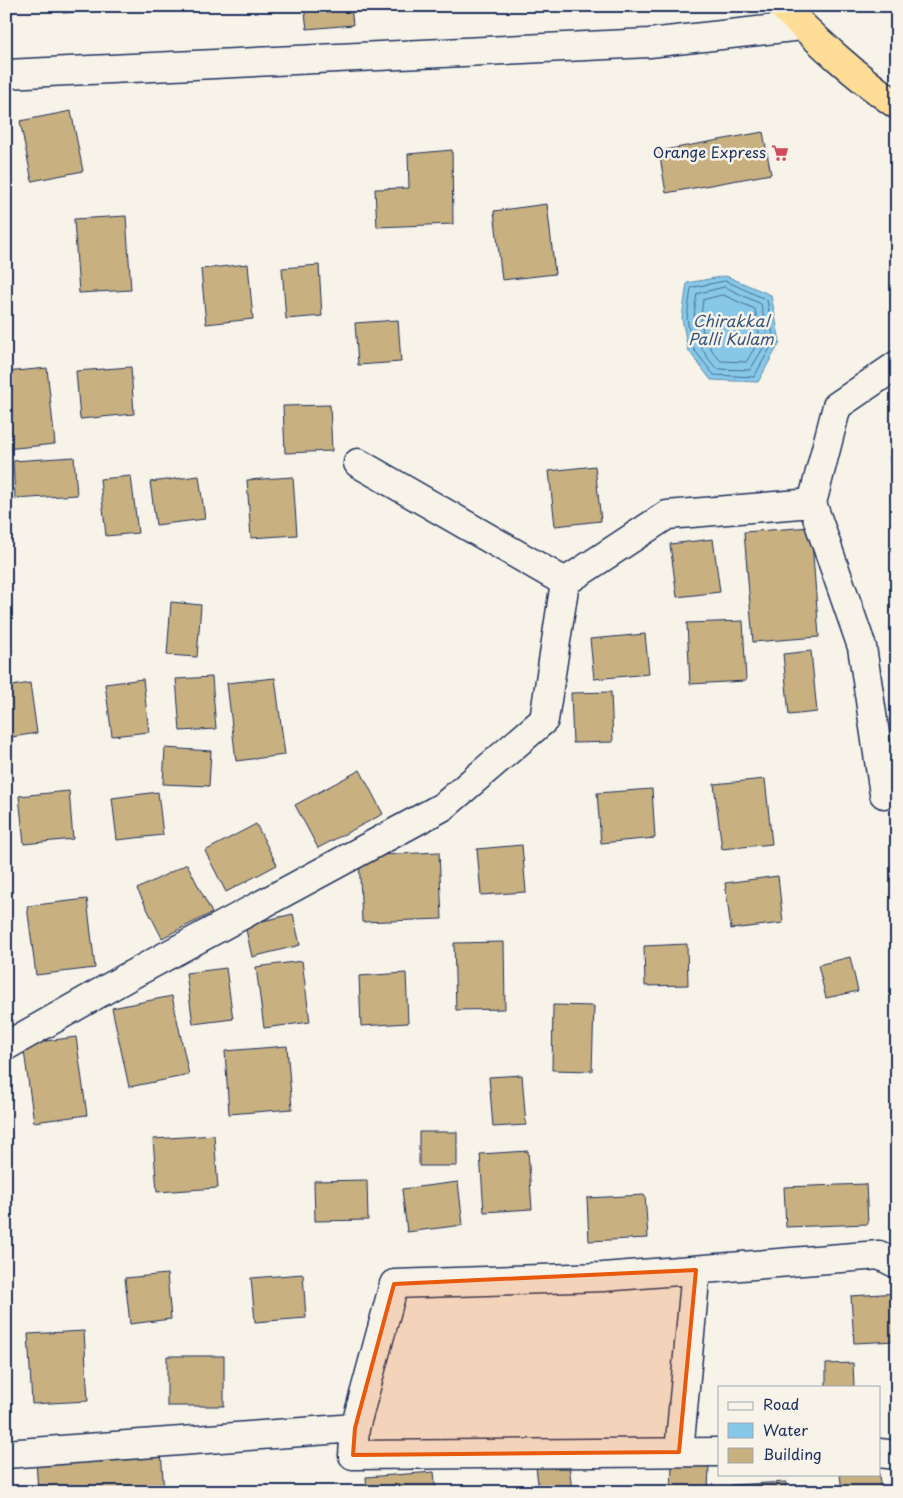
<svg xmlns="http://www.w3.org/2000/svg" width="903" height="1498" viewBox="0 0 903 1498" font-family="'Playpen Sans',sans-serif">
<rect width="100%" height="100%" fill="#f7f3e8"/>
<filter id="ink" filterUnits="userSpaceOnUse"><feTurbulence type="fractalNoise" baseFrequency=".02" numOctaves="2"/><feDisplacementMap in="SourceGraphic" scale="10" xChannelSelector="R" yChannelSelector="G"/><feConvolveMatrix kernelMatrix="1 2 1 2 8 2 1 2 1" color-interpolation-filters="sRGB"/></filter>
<g filter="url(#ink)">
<path fill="#87c8e8" stroke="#5c8bb1" d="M726 276 771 295 780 342 758 382 711 380 688 350 682 318 687 283Z"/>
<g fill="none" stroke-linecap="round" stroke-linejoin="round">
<path stroke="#466c95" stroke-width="1" d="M726 281 767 300 774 341 754 377 714 375 692 347 687 318 691 288Z
M725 287 761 304 768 340 750 370 717 369C694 343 691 327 697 294Z
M723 295 755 309 760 339 746 362 721 361C702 341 699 328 703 300Z"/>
</g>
<path fill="#c8b080" stroke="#1b2f5e" d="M62 6H120V9L63 13Z
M304 6H351L353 25 307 29Z
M861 6H897V8L861 7Z
M71 111 83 171 32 181 20 121Z
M763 132 771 174 666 193 659 151Z
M452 150 453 224 377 227 375 189 409 188 408 154Z
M547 204 555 274 502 280 494 211Z
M126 216 131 290 79 293 74 219Z
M248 264 253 319 206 324 201 269Z
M319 265 322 316 286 319 282 268Z
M398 320 401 362 358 365 355 323Z
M131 367 134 414 80 419 76 371Z
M47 368 55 444 6 449V372Z
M330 405 332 451 285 453 283 406Z
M74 457 77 495 15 499 13 461Z
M889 457H897V517L895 499Z
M595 466 601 521 555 526 549 471Z
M131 476 138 533 106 536 100 479Z
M199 476 205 519 156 525 150 482Z
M293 477 297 535 251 538 247 480Z
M811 527 819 637 753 642 744 532Z
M713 539 720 592 677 597 670 544Z
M171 602 201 605 197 657 167 655Z
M743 621 746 681 690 684 687 623Z
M645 634 649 674 594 679 590 639Z
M811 651 817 712 789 715 783 654Z
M212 677 216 729 180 731 176 679Z
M275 678 285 755 236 761 227 683Z
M143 679 149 732 112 736 105 684Z
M30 683 37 733 6 738V687Z
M611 692 613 742 573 743 571 693Z
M165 748 211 751 209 786 163 784Z
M360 770 383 814 318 848 295 805Z
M765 779 772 844 722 849 714 784Z
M652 789 655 838 601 843 597 793Z
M69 791 73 839 24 844 19 796Z
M158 792 163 835 117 840 112 798Z
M256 824 277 865 226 892 205 851Z
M522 845 526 892 481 895 477 849Z
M439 852 442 919 362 922 359 856Z
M187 864 212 913 162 938 137 889Z
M778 876 783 923 731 929 725 883Z
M87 899 95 968 36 975 27 906Z
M293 914 300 945 252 957 245 925Z
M504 942 505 1009 456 1010 454 943Z
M687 944 688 985 645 986 644 946Z
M850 957 858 991 826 998 818 965Z
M302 961 310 1022 264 1028 256 967Z
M226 968 233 1019 193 1024 186 973Z
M406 973 408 1023 361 1026 359 976Z
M172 996 189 1075 129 1087 112 1008Z
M553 1005 594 1006 592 1071 552 1070Z
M76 1037 87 1115 34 1122 23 1044Z
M287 1046 292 1109 229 1114 225 1051Z
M522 1075 526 1125 493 1127 489 1077Z
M419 1132H457V1166H419Z
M214 1135 218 1188 157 1192 153 1139Z
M528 1151 532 1209 484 1212 480 1154Z
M367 1180 368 1220 315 1221 314 1181Z
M458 1182 463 1225 407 1232 402 1189Z
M866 1184 868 1224 786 1227 784 1187Z
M645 1195 648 1238 589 1241 587 1198Z
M167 1274 171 1319 130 1324 125 1278Z
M303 1274 306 1318 255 1322 251 1278Z
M897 1293V1341L854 1343 851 1296Z
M84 1331 88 1401 32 1404 28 1334Z
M167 1356H224V1406H167Z
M853 1363 854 1387H826V1364Z
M161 1451 164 1492H38L36 1461Z
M569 1464 572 1492H539L536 1467Z
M672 1464 709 1466 708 1492H671Z
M434 1472 436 1492H367L366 1477Z
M840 1474H879L881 1492H842Z
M786 1482V1492H732L731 1485Z"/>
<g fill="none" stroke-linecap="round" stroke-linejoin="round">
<g stroke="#1b2f5e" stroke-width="31">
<path id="minor" d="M6 74 649 43 802 26
M358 463 565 582
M884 794 862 647 812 503 837 406 897 365
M6 1046 131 975 444 806 544 720 565 582 667 515 812 503
M355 1428 353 1455 719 1452
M679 1452 696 1270
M879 1453 897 1455
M6 1454 355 1428 394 1284 603 1277 879 1255 897 1264"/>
</g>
<g stroke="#1b2f5e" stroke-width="31">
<path id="highway" d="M782 6C818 41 856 77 897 105"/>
</g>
<use href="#minor" stroke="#f7f3e8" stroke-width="28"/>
<use href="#highway" stroke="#fedd96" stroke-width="28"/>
</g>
</g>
<path fill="#e8590c" fill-opacity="0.2" stroke="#e8590c" stroke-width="4" stroke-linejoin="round" d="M696 1270 679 1452 353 1455 355 1428 394 1284Z"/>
<defs>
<g id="supermarket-bare" transform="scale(1.35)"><path d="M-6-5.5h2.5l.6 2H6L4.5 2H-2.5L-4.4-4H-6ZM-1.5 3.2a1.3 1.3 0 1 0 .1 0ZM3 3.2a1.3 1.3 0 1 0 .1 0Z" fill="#d1495b" stroke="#f7f3e8" stroke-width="2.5" paint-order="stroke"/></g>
</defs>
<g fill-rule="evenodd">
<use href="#supermarket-bare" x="780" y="153"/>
</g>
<g text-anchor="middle" stroke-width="5" stroke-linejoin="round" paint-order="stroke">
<g font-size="15" fill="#1b2f5e" stroke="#f7f3e8" text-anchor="end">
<text x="766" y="158">Orange Express</text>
</g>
<g font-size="16" font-style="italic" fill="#365580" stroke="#f7f3e8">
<text x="731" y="327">Chirakkal<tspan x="731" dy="18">Palli Kulam</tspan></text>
</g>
</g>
<rect width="903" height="1498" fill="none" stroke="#f7f3e8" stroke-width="25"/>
<rect x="12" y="12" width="878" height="1473" fill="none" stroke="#1b2f5e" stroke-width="2" filter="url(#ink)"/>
<rect x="718" y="1386" width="162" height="90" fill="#f7f3e8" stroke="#9fa5b1"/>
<rect x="728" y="1402" width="25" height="8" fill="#f7f3e8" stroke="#9fa5b1"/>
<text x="763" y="1410" font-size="15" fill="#1b2f5e">Road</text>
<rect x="728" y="1423" width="25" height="15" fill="#87c8e8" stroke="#9fa5b1"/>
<text x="763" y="1436" font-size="15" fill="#1b2f5e">Water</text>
<rect x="728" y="1448" width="25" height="15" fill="#c8b080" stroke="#9fa5b1"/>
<text x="763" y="1460" font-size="15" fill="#1b2f5e">Building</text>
</svg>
